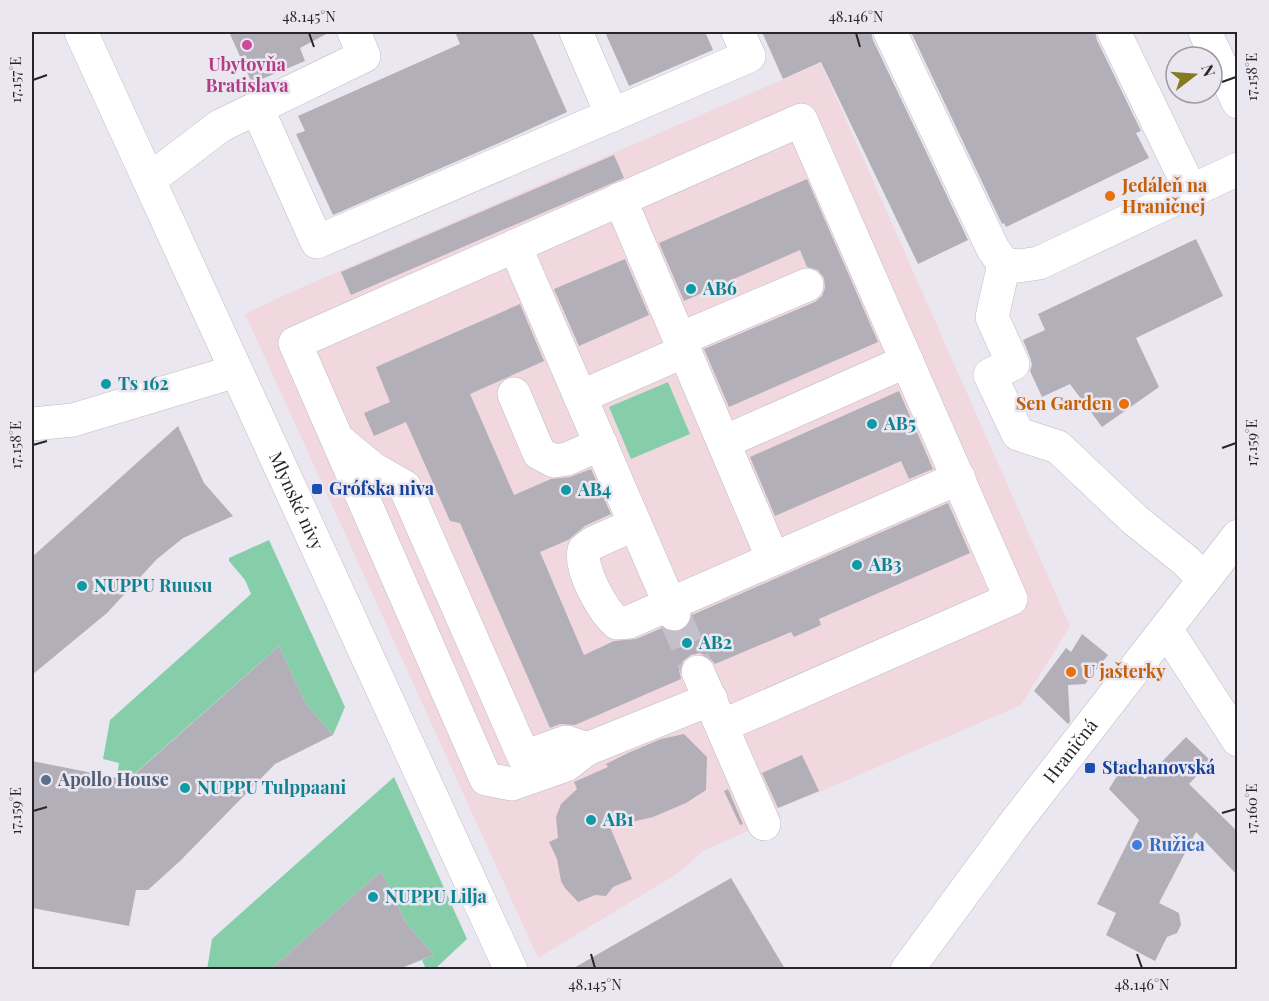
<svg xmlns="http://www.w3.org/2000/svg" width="1269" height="1001" viewBox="0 0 1269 1001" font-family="'Playfair Display',serif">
<rect width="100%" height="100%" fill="#ebe7f1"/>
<path fill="#f1d8df" d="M821 63 1070 626 1021 705 820 792 776 809 782 816 703 851 677 874 538 958 245 314 291 292Z"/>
<path fill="#86ceaa" d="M668 382 690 434 631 459 609 407Z
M269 540 345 707 333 735 306 704 279 646 115 791 119 763 103 759 110 720 251 594 245 580 229 561V558Z
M394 777 467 939 435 969H426L422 960 434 955 406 923 381 871 271 969 207 970 212 939Z"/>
<path fill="#b2afb8" d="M229 32H330L300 48 305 61 252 83Z
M455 32H532L567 112 499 143 333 215 296 134 305 131 298 116 460 44Z
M605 32H705L713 50 629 86Z
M762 32H871L873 40 968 240 918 264 821 62 783 79Z
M911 32H1095L1097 40 1141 131 1136 133 1149 158 1006 227 1004 223 1002 224Z
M614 155 624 178 351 295 341 272Z
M807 179 878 342 729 407 704 349 815 302 822 296 825 288 824 278 818 270 807 267 800 250 684 301 659 243Z
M1196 239 1223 296 1136 338 1159 387 1102 427 1070 384 1042 397 1030 371 1032 365 1030 357 1023 340 1045 330 1038 314Z
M625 259 649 315 579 346 554 289Z
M520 304 544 361 470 394 514 495 551 479 570 477 591 469 611 514 585 526 568 540 540 552 584 655 614 641 636 639 662 628 671 632 681 631 689 625 692 615 948 503 970 553 819 619 821 625 794 637 791 632 715 664 709 657 700 653 691 655 683 661 679 670 681 679 575 725 560 724 550 728 460 523 450 521 406 422 374 436 364 413 390 402 376 367Z
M899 391 933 469 909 479 901 461 775 516 750 457Z
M178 426 204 483 233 516 183 538 157 559 107 613 32 675V557Z
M1082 634 1108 655 1085 684 1068 685 1070 722 1068 724 1034 691 1066 648 1071 652Z
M279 646 306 704 333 735 275 764 180 861 148 890H136L129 926 32 908V761L128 780Z
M684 734 707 757 706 790 686 803 653 817 610 827 632 879 613 887 606 896 595 895 578 902 565 888 561 881 557 859 549 842 558 838 556 817 561 804 577 789 574 782 608 767 606 764 628 753 661 739Z
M1186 737 1211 761 1189 784 1238 832V876L1196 832 1159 903 1179 913 1181 925 1177 933 1167 937 1155 961 1106 935 1116 913 1097 904 1139 820 1109 789 1126 761 1145 779Z
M802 755 819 791 778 808 762 773Z
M728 789 743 824 740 825 724 791Z
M381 871 406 923 434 955 399 969H271Z
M731 878 785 969H572L626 938Z"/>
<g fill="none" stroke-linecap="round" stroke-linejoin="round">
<path stroke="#c4c0c9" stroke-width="33" stroke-dasharray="33 16" stroke-linecap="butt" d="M674 614 698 672"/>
<g stroke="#bebbc4" stroke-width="34">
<g id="minor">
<path id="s1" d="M81 32 511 970"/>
<path d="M576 32 612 115"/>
<path d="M890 32 993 249 1004 264 1019 266 1039 263 1238 169"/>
<path d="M1114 32 1191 191"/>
<path d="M1205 32 1238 102"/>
<path d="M257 108 317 242 749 56 738 32"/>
<path d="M149 180 220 126 364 56 354 32"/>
<path d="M620 199 773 559"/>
<path d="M515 246 674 614"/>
<path d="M1004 264 992 317 1013 364 990 375 1018 434 1058 447 1135 520 1186 561 1204 580"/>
<path d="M680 339 807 285"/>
<path d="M514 394 539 453 554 461 567 459 601 444"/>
<path d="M580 397 685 351"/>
<path d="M32 424 73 420 236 371"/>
<path d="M337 439 372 468 405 487 524 757 566 742 587 749 566 765 512 784 486 779 295 343 801 120 1011 599 722 726"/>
<path d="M724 442 907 361"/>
<path d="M635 524 593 543 584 550C579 569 603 611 617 623L629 622 959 478"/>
<path d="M1166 629 1238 740"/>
<path d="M698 672 764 824"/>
<path d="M587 749 711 699"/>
<path id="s2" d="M907 970 1012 827 1238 536"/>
</g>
</g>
<use href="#minor" stroke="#fff" stroke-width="33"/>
</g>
<path fill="none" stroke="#272529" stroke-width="2" d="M309 33 314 47M856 33 860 47M33 80 47 75M1222 82 1236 77M33 445 47 441M1222 448 1236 443M33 811 47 807M1222 813 1236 809M591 954 595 968M1137 954 1142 968"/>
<circle fill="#d1479c" stroke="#ebe7f1" stroke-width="2" cx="247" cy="45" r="6"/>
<g fill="#e8710a" stroke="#ebe7f1" stroke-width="2">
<circle cx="1110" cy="196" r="6"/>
<circle cx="1124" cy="404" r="6"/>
<circle cx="1071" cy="672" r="6"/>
</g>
<g fill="#0f9aa8" stroke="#ebe7f1" stroke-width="2">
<circle cx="691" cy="289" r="6"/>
<circle cx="106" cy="384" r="6"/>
<circle cx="872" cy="424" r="6"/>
<circle cx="566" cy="490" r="6"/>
<circle cx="857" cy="565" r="6"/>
<circle cx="82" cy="586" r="6"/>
<circle cx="687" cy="643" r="6"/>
<circle cx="185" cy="788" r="6"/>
<circle cx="591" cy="820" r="6"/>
<circle cx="373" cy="897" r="6"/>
</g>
<g fill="#1a4fb4" stroke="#ebe7f1" stroke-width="2">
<rect x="311" y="483" width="12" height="12" rx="3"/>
<rect x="1084" y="762" width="12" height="12" rx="3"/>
</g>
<circle fill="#5c6f8a" stroke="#ebe7f1" stroke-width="2" cx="46" cy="780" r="6"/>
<circle fill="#3f7fe0" stroke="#ebe7f1" stroke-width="2" cx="1137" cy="845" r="6"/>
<g text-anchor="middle" stroke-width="5" stroke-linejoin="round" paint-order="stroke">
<g font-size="18" font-weight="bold" fill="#b23c85" stroke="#ebe7f1">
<text x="247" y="71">Ubytovňa<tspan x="247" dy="21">Bratislava</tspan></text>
</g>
<g font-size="18" font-weight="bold" fill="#c56008" stroke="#ebe7f1" text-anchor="start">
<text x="1122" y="192">Jedáleň na<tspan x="1122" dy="21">Hraničnej</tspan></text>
<text x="1112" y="410" text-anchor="end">Sen Garden</text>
<text x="1083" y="678">U jašterky</text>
</g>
<g font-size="18" font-weight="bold" fill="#0d838f" stroke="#ebe7f1" text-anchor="start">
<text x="703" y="295">AB6</text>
<text x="118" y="390">Ts 162</text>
<text x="884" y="430">AB5</text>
<text x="578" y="496">AB4</text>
<text x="869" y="571">AB3</text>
<text x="94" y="592">NUPPU Ruusu</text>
<text x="699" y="649">AB2</text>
<text x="197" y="794">NUPPU Tulppaani</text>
<text x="603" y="826">AB1</text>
<text x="385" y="903">NUPPU Lilja</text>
</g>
<g font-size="18" font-weight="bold" fill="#164399" stroke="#ebe7f1" text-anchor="start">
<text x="329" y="495">Grófska niva</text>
<text x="1102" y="774">Stachanovská</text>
</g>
<g font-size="18" fill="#272529" stroke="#ebe7f1">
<text dy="6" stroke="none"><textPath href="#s1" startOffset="516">Mlynské nivy</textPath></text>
<text dy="6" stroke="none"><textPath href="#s2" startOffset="273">Hraničná</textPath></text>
</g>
<g font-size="18" font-weight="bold" fill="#4e5e75" stroke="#ebe7f1" text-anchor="start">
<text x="58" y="786">Apollo House</text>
</g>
<g font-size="18" font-weight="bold" fill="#366cbe" stroke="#ebe7f1" text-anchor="start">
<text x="1149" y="851">Ružica</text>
</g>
</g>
<rect width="1269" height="1001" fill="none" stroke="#ebe7f1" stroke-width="66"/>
<g transform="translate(1194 75) rotate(73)"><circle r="28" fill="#ebe7f1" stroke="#9d99a1" stroke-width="1.5"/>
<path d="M0-4.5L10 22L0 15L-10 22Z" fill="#867a1f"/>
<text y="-9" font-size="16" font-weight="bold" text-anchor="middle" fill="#272529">N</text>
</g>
<rect x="33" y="33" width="1203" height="935" fill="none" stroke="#272529" stroke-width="2"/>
<g font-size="15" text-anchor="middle" fill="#272529">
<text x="309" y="22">48.145°N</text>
<text x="856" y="22">48.146°N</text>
<text transform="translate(1252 77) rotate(-90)" y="5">17.158°E</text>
<text transform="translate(16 80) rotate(-90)" y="5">17.157°E</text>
<text transform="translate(1252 443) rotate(-90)" y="5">17.159°E</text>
<text transform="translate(16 445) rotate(-90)" y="5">17.158°E</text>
<text transform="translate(1252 809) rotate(-90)" y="5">17.160°E</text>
<text transform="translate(16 811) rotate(-90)" y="5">17.159°E</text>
<text x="595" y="990">48.145°N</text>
<text x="1142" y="990">48.146°N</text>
</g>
</svg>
